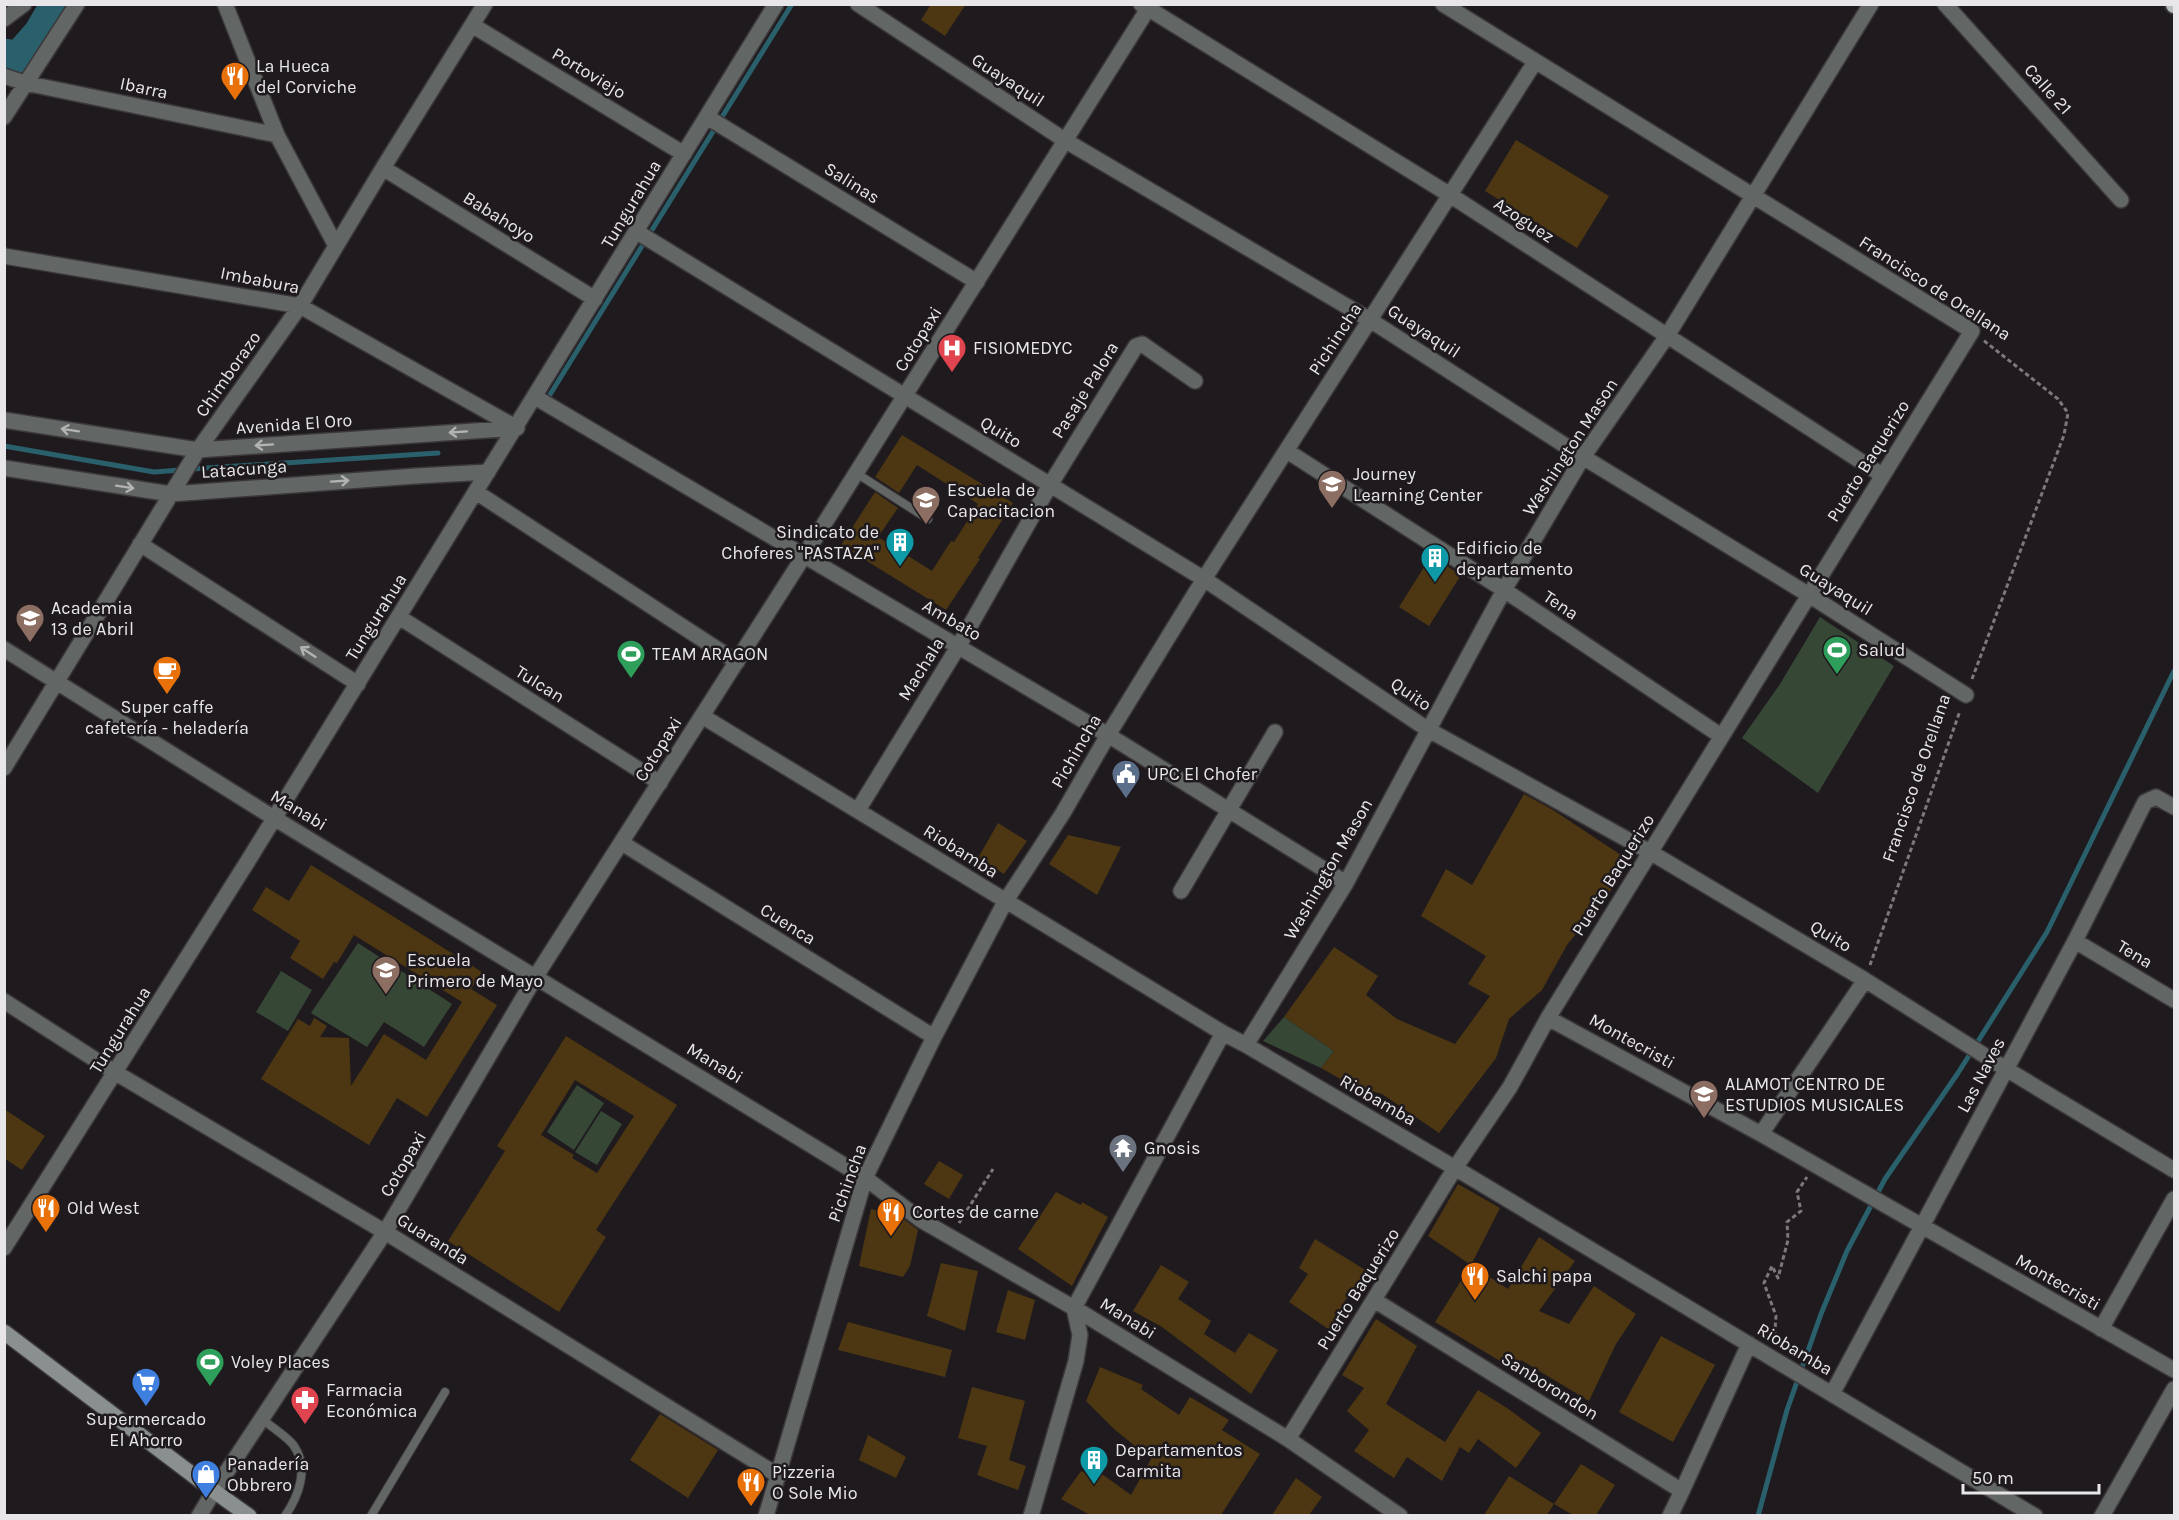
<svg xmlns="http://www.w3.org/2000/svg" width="2179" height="1520" viewBox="0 0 2179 1520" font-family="Karla,sans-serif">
<rect width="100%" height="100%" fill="#1f1a1e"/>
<path fill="#364735" d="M1820 617 1894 666 1818 793 1742 738 1780 684Z
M358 943 452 1004 424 1047 384 1022 367 1047 311 1013Z
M281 971 312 990 288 1031 256 1012Z
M1284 1017 1334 1051 1321 1068 1263 1041Z
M577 1085 604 1103 574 1150 547 1132Z
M601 1111 622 1124 597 1165 575 1152Z"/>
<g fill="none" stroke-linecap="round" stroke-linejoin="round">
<path stroke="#29606c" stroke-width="5" d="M546 401 792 4
M4 446 154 472 181 470
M191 469 438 453
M1758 1516 1787 1410 1821 1314 1847 1251 1885 1179 1958 1073 2047 932 2174 671"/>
<path stroke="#29606c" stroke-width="33" d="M4 55 19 57 40 33 57 4"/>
</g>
<path fill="#4d3712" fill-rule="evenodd" d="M931 4H966L945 36 921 20Z
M1516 140 1609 196 1577 248 1485 191Z
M902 435 1013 503 978 558 980 559 946 610 841 545 875 492 898 508 878 537 932 571 951 541 954 542 978 504 917 465 899 493 875 477Z
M1431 556 1461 575 1429 626 1399 607Z
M1524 794 1553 810 1624 857 1612 889 1567 945 1542 990 1509 1019 1496 1058 1439 1133 1382 1094 1351 1085 1321 1068 1334 1051 1284 1017 1334 947 1378 976 1366 995 1397 1019 1455 1044 1490 996 1468 984 1486 956 1421 916 1446 869 1472 885Z
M998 823 1027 841 1004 874 978 858Z
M1068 835 1121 847 1097 895 1049 864Z
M311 865 482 972 471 989 497 1005 427 1117 397 1098 369 1145 261 1079 298 1019 310 1026 314 1018 327 1026 320 1037 349 1038 351 1086 384 1034 426 1060 462 1002 354 935 337 963 334 962 323 979 290 958 300 941 252 910 266 887 289 901Z
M566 1036 677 1105 596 1230 606 1237 559 1312 448 1241 505 1151 497 1146ZM575 1080 634 1116 597 1173 572 1158 574 1155 541 1135Z
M4 1109 45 1136 22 1170 4 1158Z
M939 1161 963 1175 949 1199 924 1184Z
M1458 1184 1500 1208 1471 1265 1428 1236Z
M1056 1192 1081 1205 1082 1202 1108 1217 1072 1286 1018 1249Z
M871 1209 898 1215 918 1230 910 1266 903 1277 859 1266Z
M1539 1237 1575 1261 1539 1311 1569 1324 1594 1286 1636 1314 1616 1344 1589 1401 1521 1360 1515 1370 1435 1322 1471 1265 1508 1289Z
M1315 1239 1367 1271 1344 1302 1347 1303 1331 1331 1289 1302 1308 1274 1299 1268Z
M941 1263 978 1271 965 1331 927 1316Z
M1161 1265 1189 1282 1178 1299 1211 1321 1204 1334 1235 1353 1249 1333 1278 1350 1251 1394 1162 1327 1133 1311Z
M1008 1290 1035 1300 1025 1340 996 1332Z
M1376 1319 1417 1346 1386 1404 1445 1442 1478 1390 1507 1408 1541 1433 1516 1468 1478 1439 1469 1453 1460 1447 1442 1481 1407 1457 1394 1478 1354 1451 1369 1430 1347 1411 1364 1388 1342 1375Z
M848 1322 952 1350 945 1377 838 1350Z
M1661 1336 1715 1365 1673 1442 1619 1412Z
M1100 1367 1143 1385 1141 1389 1179 1415 1190 1397 1229 1420 1222 1430 1260 1454 1221 1515H1090L1061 1499 1081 1471 1090 1475 1095 1469 1131 1495 1151 1459 1114 1429 1086 1401Z
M972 1387 1025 1401 1009 1460 1026 1466 1018 1490 977 1475 987 1446 958 1438Z
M660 1414 718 1450 688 1498 630 1460Z
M868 1435 906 1457 896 1478 859 1460Z
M1581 1464 1615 1485 1596 1515H1573L1554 1504Z
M1509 1476 1554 1504 1547 1515H1484Z
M1296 1478 1322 1497 1309 1515H1272Z"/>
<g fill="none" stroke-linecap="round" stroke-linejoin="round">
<g stroke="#3b373a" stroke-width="10">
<path id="service" d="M856 473 928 519
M262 1419C270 1426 288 1437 294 1446 309 1468 299 1496 285 1516
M371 1516 445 1392"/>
</g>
<g stroke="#3b373a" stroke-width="18">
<path id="minor" d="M225 4 277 135 336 246
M858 4 1066 141 1370 320 1583 457 1809 595 1966 695
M1141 4 1450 195 1882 475
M1945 4 2121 200
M4 19 24 4
M472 25 684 154
M4 76 25 83 277 135
M4 117 77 4
M707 117 977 282
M383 168 595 299
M637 232 1204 579 1427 729 1650 852 1865 980 2006 1069 2174 1170
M4 256 300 306 517 428
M535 397 1108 735 1346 883
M4 420 198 450 517 428
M1287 451 1504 590 1721 736
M4 468 171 494 416 476 488 472
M476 492 737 662
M140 544 358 684
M399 617 660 783
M4 649 274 818 865 1178 921 1220 1074 1308 1288 1439 1400 1516
M702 716 1223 1033 1246 1045 1455 1168 2035 1516
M4 768 198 450 300 306 383 168 485 4
M858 810 958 647 1050 485 1136 346 1142 344 1195 381
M622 843 934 1037
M1181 891 1275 732
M2075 941 2174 1000
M4 1001 116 1073 385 1232 779 1476
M1548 1018 1761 1134 2174 1370
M1246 1045 1346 883 1504 590 1583 457 1667 336 1871 4
M1761 1134 1865 980
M4 1248 251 856 776 4
M1374 1300 1682 1491 1670 1516
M2101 1329 2174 1199
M1832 1394 2075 941 2145 802 2156 797 2174 807
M1288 1439 1455 1168 1510 1087 1548 1018 1972 331 1443 4
M1682 1491 1749 1344
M199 1516 214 1491
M766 1516 865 1178 934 1037 1005 902 1063 813 1108 735 1204 579 1535 62
M1031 1516 1076 1361 1080 1335 1074 1308 1223 1033
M2102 1516 2174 1389"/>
</g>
<g stroke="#3b373a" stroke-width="18">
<path id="tertiary" d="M214 1491 385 1232 536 976 804 556 1151 4"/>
</g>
<g stroke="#3b373a" stroke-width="18">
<path id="secondary" d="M4 1332 214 1491 249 1516"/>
</g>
<g stroke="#3b373a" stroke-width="20">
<path id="trunk" d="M2174 4V5"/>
</g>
<path stroke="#7c787c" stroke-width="3" stroke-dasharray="4.5 3" stroke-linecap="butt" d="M1972 679 2064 435 2068 413 2058 399 1983 340
M1870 965 1960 711
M959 1223 993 1169
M1774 1342 1776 1316 1764 1283 1772 1266 1778 1278 1788 1240 1787 1222 1801 1211 1797 1192 1807 1177"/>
<use href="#service" stroke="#626665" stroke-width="8"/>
<use href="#minor" stroke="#626665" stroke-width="15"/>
<use href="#tertiary" stroke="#626665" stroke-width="15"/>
<use href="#secondary" stroke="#8a908f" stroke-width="15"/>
<use href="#trunk" stroke="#b8c0be" stroke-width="16"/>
</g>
<defs><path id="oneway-shaft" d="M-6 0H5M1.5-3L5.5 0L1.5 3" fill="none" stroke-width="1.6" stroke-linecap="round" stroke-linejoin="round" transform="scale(1.5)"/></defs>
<g stroke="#b3b3b4">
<use href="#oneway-shaft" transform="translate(70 430) rotate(-171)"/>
<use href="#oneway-shaft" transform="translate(458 432) rotate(176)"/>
<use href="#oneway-shaft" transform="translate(264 445) rotate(176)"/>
<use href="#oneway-shaft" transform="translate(340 481) rotate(-4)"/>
<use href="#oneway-shaft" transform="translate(125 487) rotate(9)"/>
<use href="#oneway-shaft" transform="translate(308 652) rotate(-147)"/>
</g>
<defs>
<g id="restaurant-pin" transform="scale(1.5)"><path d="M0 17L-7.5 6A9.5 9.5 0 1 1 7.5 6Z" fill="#e8710a" stroke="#1f1a1e"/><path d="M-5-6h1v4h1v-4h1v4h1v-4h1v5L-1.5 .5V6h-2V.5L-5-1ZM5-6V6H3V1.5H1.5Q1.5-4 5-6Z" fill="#fff"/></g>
<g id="hospital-pin" transform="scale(1.5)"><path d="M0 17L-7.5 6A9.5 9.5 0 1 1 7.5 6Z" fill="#e0444e" stroke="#1f1a1e"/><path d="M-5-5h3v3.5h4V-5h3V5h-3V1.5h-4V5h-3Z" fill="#fff"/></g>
<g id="school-pin" transform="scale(1.5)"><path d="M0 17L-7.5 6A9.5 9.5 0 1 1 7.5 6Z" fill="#8d6e63" stroke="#1f1a1e"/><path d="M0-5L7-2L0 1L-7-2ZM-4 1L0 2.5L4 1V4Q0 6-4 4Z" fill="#fff"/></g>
<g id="building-pin" transform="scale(1.5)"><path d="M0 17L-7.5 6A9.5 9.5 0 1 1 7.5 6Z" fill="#0f9aa8" stroke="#1f1a1e"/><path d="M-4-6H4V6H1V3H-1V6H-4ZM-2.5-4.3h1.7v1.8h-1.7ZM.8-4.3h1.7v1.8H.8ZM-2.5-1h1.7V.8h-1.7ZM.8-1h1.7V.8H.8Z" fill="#fff"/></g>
<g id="stadium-pin" transform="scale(1.5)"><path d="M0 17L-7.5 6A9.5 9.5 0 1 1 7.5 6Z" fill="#2e9e5b" stroke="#1f1a1e"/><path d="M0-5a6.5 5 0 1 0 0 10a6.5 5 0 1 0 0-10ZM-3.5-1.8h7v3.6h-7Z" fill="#fff"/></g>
<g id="cafe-pin" transform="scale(1.5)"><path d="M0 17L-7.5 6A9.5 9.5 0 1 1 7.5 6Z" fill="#e8710a" stroke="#1f1a1e"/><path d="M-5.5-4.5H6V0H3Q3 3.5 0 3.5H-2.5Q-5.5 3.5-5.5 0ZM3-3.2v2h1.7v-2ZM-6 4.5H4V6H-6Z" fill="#fff"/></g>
<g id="civic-pin" transform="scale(1.5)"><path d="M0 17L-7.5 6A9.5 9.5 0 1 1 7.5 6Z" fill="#5c6f8a" stroke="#1f1a1e"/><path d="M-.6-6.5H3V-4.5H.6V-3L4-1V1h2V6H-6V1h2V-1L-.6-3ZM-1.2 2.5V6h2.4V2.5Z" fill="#fff"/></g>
<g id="temple-pin" transform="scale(1.5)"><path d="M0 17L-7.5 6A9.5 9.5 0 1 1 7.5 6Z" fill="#6b7280" stroke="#1f1a1e"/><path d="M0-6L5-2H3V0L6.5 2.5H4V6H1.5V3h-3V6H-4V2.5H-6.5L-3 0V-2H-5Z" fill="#fff"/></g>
<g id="supermarket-pin" transform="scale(1.5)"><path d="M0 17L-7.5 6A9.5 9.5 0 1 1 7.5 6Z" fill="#3f7fe0" stroke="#1f1a1e"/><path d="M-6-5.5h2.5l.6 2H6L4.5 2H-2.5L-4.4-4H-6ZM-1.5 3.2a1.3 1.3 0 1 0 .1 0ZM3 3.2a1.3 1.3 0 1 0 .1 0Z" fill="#fff"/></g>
<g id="pharmacy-pin" transform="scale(1.5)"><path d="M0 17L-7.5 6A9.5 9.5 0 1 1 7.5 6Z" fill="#e0444e" stroke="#1f1a1e"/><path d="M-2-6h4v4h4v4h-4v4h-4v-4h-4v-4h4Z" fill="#fff"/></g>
<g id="shop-pin" transform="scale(1.5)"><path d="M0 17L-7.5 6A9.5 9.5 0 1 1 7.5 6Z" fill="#3f7fe0" stroke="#1f1a1e"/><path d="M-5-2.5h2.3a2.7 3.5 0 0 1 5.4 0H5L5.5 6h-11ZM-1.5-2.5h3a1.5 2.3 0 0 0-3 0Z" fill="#fff"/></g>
</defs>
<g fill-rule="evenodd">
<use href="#restaurant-pin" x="235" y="76"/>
<use href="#hospital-pin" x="952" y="348"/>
<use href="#school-pin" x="1332" y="484"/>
<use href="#school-pin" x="926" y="500"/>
<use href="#building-pin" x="900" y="542"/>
<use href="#building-pin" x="1435" y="558"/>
<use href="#school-pin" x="30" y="618"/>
<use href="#stadium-pin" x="1837" y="650"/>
<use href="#stadium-pin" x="631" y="654"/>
<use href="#cafe-pin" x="167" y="670"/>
<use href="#civic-pin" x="1126" y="774"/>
<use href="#school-pin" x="386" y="970"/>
<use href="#school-pin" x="1704" y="1094"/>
<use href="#temple-pin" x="1123" y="1148"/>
<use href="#restaurant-pin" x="46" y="1208"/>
<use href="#restaurant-pin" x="891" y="1212"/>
<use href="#restaurant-pin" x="1475" y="1276"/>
<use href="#stadium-pin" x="210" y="1362"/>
<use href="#supermarket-pin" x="146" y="1382"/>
<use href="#pharmacy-pin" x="305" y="1400"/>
<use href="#building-pin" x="1094" y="1460"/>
<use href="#shop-pin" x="206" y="1474"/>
<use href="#restaurant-pin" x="751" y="1482"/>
</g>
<g text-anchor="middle" stroke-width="5" stroke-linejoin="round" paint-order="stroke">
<g font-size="18" fill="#e9e6e9" stroke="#1f1a1e" text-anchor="start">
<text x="256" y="72">La Hueca<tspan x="256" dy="21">del Corviche</tspan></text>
<text x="973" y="354">FISIOMEDYC</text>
<text x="1353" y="480">Journey<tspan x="1353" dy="21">Learning Center</tspan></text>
<text x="947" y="496">Escuela de<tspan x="947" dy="21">Capacitacion</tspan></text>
<text x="879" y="538" text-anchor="end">Sindicato de<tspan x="879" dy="21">Choferes "PASTAZA"</tspan></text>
<text x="1456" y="554">Edificio de<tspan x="1456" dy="21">departamento</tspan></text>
<text x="51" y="614">Academia<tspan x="51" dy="21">13 de Abril</tspan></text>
<text x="1858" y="656">Salud</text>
<text x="652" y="660">TEAM ARAGON</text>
<text x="167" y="713" text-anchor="middle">Super caffe<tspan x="167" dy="21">cafetería - heladería</tspan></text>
<text x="1147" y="780">UPC El Chofer</text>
<text x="407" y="966">Escuela<tspan x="407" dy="21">Primero de Mayo</tspan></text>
<text x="1725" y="1090">ALAMOT CENTRO DE<tspan x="1725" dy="21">ESTUDIOS MUSICALES</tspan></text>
<text x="1144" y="1154">Gnosis</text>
<text x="67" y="1214">Old West</text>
<text x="912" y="1218">Cortes de carne</text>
<text x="1496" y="1282">Salchi papa</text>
<text x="231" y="1368">Voley Places</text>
<text x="326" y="1396">Farmacia<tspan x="326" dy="21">Económica</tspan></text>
<text x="146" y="1425" text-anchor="middle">Supermercado<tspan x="146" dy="21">El Ahorro</tspan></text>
<text x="1115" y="1456">Departamentos<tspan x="1115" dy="21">Carmita</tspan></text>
<text x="227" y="1470">Panadería<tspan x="227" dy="21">Obbrero</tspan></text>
<text x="772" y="1478">Pizzeria<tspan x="772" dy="21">O Sole Mio</tspan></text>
</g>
<g font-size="18" fill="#e9e6e9" stroke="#1f1a1e">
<text transform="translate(589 73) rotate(31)" y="6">Portoviejo</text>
<text transform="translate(1008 80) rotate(33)" y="6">Guayaquil</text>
<text transform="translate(144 88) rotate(12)" y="6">Ibarra</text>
<text transform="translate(2048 89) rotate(48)" y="6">Calle 21</text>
<text transform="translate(852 183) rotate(32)" y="6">Salinas</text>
<text transform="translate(631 204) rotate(-59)" y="6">Tungurahua</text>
<text transform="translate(499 217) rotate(32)" y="6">Babahoyo</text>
<text transform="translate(1524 220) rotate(33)" y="6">Azoguez</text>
<text transform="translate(260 280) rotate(11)" y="6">Imbabura</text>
<text transform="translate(1935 288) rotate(33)" y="6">Francisco de Orellana</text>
<text transform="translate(1424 331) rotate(33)" y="6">Guayaquil</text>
<text transform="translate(918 339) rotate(-58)" y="6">Cotopaxi</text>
<text transform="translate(1335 339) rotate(-57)" y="6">Pichincha</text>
<text transform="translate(228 374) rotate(-55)" y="6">Chimborazo</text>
<text transform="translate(1085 390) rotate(-58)" y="6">Pasaje Palora</text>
<text transform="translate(294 424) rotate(-4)" y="6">Avenida El Oro</text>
<text transform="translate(1001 432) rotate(31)" y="6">Quito</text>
<text transform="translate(1570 447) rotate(-57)" y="6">Washington Mason</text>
<text transform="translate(1868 461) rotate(-58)" y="6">Puerto Baquerizo</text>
<text transform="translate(244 469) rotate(-4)" y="6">Latacunga</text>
<text transform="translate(1836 589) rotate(32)" y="6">Guayaquil</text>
<text transform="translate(1561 605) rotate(34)" y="6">Tena</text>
<text transform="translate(376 617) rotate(-58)" y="6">Tungurahua</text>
<text transform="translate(952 620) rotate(30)" y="6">Ambato</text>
<text transform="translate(921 669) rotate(-58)" y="6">Machala</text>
<text transform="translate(540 684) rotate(32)" y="6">Tulcan</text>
<text transform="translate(1411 694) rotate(34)" y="6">Quito</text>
<text transform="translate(658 749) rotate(-58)" y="6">Cotopaxi</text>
<text transform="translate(1076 751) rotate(-60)" y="6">Pichincha</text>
<text transform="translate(1916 778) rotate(-71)" y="6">Francisco de Orellana</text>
<text transform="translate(299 810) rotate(31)" y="6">Manabi</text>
<text transform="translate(961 851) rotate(32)" y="6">Riobamba</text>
<text transform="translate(1328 869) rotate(-60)" y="6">Washington Mason</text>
<text transform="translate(1613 875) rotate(-58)" y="6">Puerto Baquerizo</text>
<text transform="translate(788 924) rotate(32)" y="6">Cuenca</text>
<text transform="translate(1831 936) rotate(31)" y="6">Quito</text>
<text transform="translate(2135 954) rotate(31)" y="6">Tena</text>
<text transform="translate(120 1030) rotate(-58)" y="6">Tungurahua</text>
<text transform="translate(1632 1041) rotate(29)" y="6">Montecristi</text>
<text transform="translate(715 1063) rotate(31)" y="6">Manabi</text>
<text transform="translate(1981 1075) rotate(-62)" y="6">Las Naves</text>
<text transform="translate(1378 1100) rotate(30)" y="6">Riobamba</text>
<text transform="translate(403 1164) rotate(-59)" y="6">Cotopaxi</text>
<text transform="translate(847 1183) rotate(-70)" y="6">Pichincha</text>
<text transform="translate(433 1239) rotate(32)" y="6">Guaranda</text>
<text transform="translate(2058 1282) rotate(30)" y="6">Montecristi</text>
<text transform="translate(1358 1289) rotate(-58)" y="6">Puerto Baquerizo</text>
<text transform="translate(1128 1318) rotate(32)" y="6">Manabi</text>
<text transform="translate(1795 1349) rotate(31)" y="6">Riobamba</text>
<text transform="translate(1550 1386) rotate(32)" y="6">Sanborondon</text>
</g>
</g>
<rect width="2179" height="1520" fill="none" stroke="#e9e6e9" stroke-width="12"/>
<path d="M1963 1484v9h136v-9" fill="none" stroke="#e9e6e9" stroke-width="3"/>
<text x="1972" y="1484" font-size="18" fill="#e9e6e9" stroke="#1f1a1e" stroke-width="4.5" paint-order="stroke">50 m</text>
</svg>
